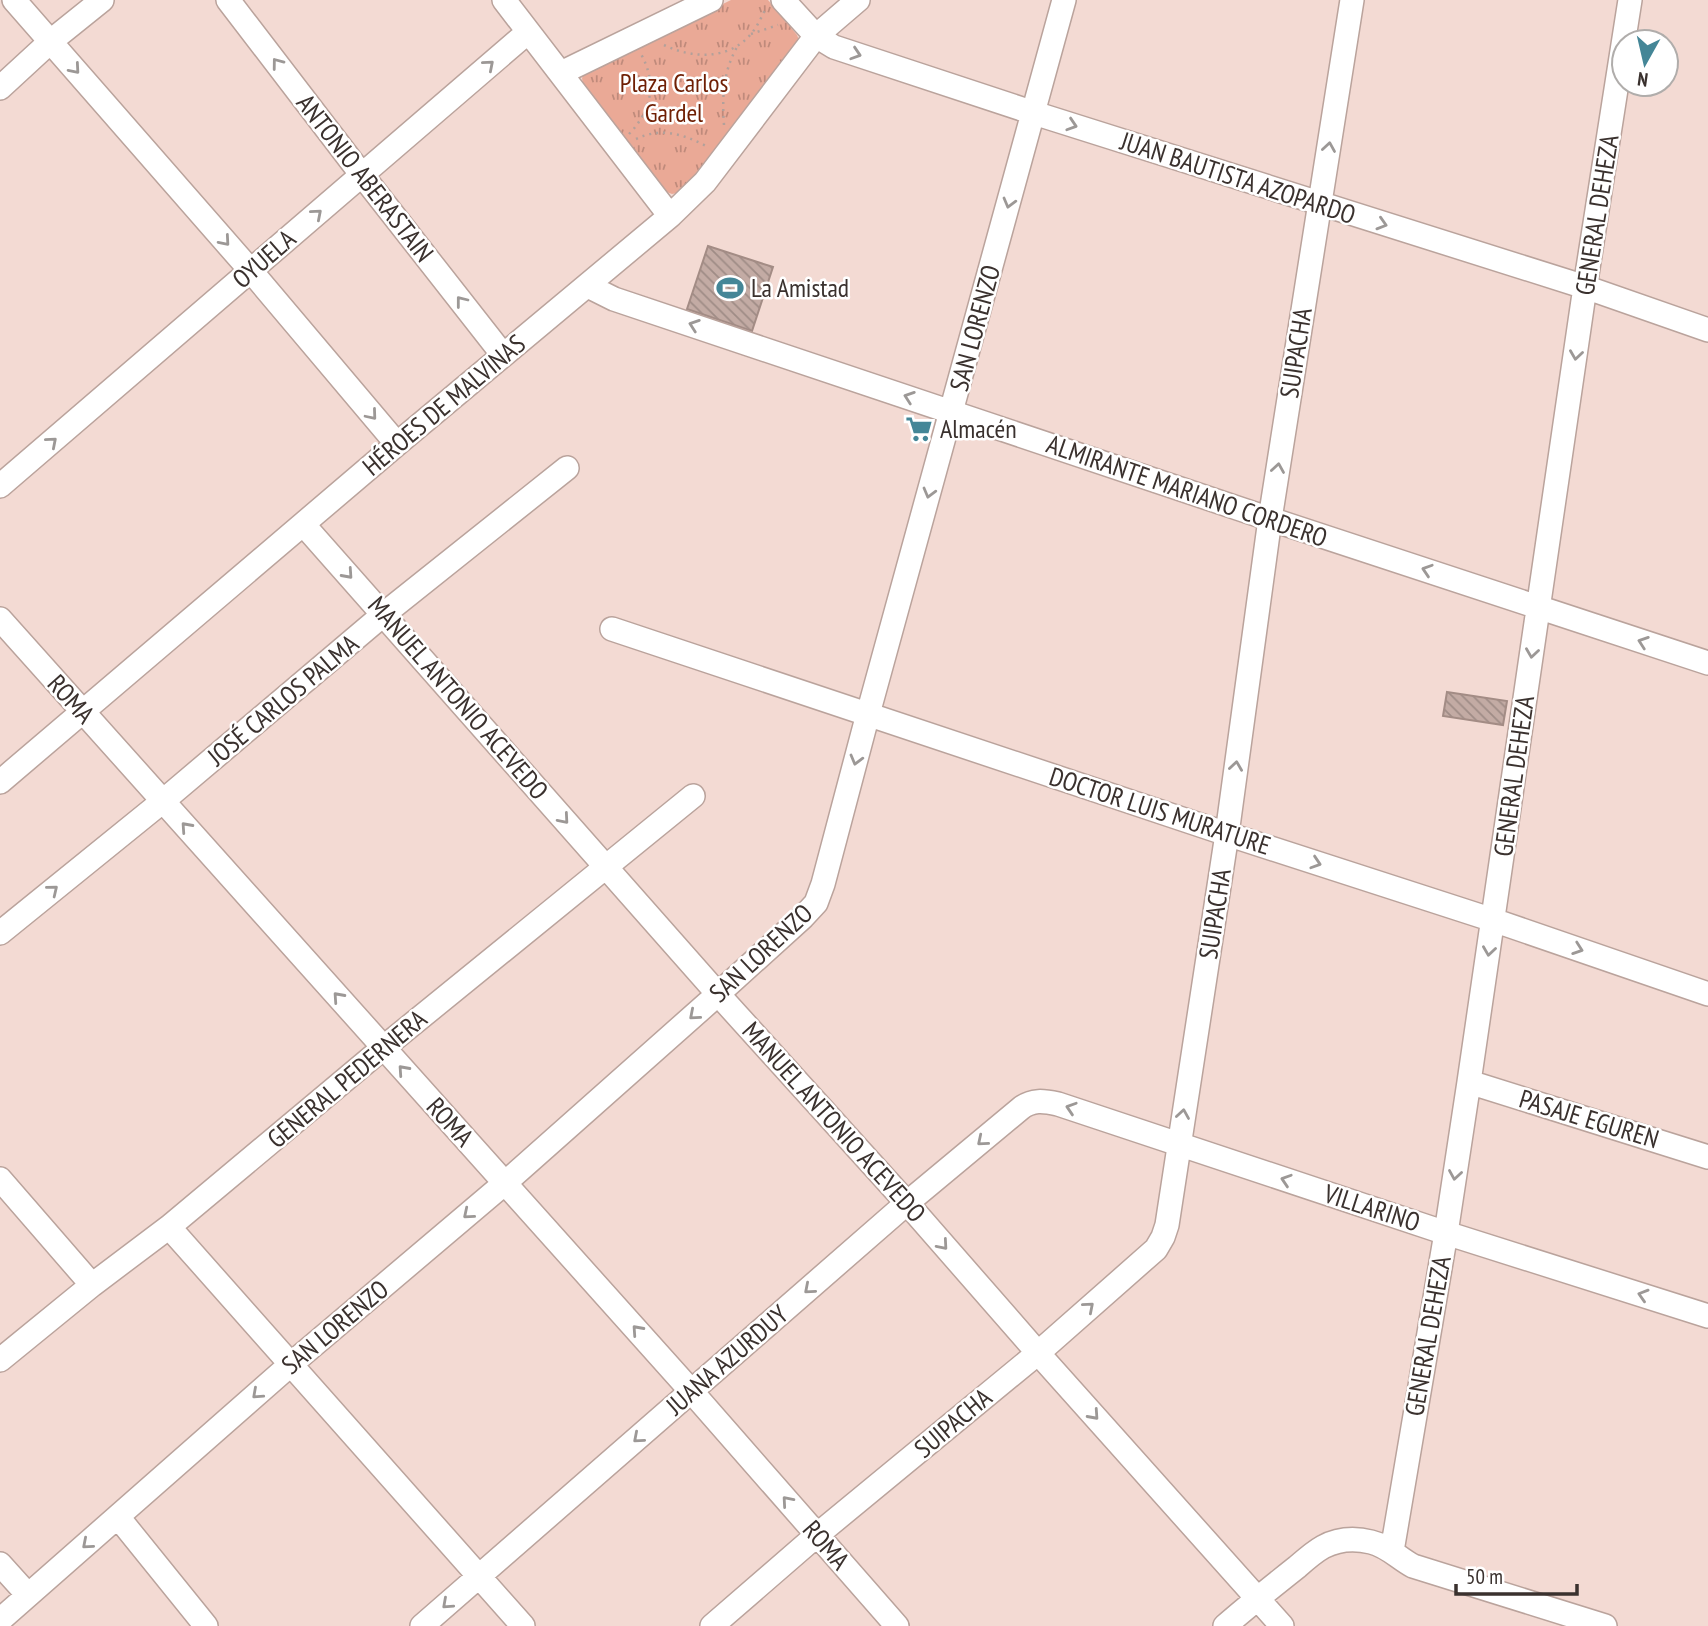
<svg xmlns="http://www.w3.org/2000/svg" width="1708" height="1626" viewBox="0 0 1708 1626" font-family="'PT Sans Narrow',sans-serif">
<defs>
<pattern id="park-tufts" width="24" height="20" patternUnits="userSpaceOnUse" patternTransform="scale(1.75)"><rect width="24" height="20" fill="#eaa996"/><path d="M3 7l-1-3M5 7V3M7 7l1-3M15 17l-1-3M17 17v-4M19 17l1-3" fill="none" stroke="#bf8a7b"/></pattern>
<pattern id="building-back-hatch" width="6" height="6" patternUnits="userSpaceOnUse" patternTransform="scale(1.75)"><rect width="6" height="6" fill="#c3aba4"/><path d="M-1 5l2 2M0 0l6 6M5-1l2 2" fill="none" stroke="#9f8c86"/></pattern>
</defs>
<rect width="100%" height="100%" fill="#f3dad3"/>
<path fill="url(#park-tufts)" d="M731 0H768L797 35 799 40 682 192 672 194 664 191 583 85 582 78 586 71Z"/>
<path fill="url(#building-back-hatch)" stroke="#a38c85" stroke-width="2" d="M708 246 773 267 752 331 687 309Z
M1447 692 1507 701 1503 725 1443 716Z"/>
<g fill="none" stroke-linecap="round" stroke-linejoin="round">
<g stroke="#baa39c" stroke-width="26">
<path id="minor" d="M14 0 251 271 397 444
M228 0 362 175 503 355
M504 0 670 216
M783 0 816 36 834 47 1034 113 1585 287 1708 330
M561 73 711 0
M0 88 51 41 102 0
M588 286 614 299 1270 519 1708 663
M0 486 528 32
M303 524 718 994 907 1203 1038 1353 1282 1626
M0 619 692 1392 897 1626
M612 629 1227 834 1493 920 1708 994
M0 782 397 444 670 216 705 182 816 36 858 0
M0 933 163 801 384 614 567 468
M1469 1082 1708 1157
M0 1179 92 1285
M169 1227 523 1626
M0 1360 92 1285 169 1227 383 1048 693 796
M118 1517 206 1626
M1392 1551 1446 1233 1469 1082 1585 287 1630 0
M0 1564 28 1595
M0 1620 290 1365 505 1183 718 994 803 917 816 903 823 884 868 714 1064 0
M422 1626 907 1203 1020 1109C1032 1099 1044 1101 1058 1104L1446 1233 1708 1316
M712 1626 817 1535 1038 1353 1156 1249 1163 1237 1167 1225 1227 834 1270 519 1352 0
M1225 1626C1249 1605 1273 1586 1297 1567 1305 1560 1314 1552 1323 1547 1338 1539 1355 1538 1371 1542 1388 1546 1398 1558 1413 1566L1605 1626"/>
</g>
<path stroke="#b3a09a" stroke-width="2.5" stroke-dasharray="2 5" stroke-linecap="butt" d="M751 34 778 25
M664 45C693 59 729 60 751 34 757 27 761 18 765 10
M724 125C722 97 723 72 737 47
M629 134C652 110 657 83 641 54
M636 139C661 127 683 134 706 146"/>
<use href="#minor" stroke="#fff" stroke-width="23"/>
</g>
<defs><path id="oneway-chevron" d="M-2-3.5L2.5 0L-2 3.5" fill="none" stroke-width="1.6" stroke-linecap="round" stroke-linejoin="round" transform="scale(1.75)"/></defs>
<g stroke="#9c9896">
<use href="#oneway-chevron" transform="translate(856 54) rotate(18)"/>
<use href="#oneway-chevron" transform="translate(277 63) rotate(-127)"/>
<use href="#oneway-chevron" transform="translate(489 65) rotate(-41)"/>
<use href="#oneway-chevron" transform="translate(75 69) rotate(49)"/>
<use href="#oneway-chevron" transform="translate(1072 125) rotate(18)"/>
<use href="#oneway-chevron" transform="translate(1329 147) rotate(-81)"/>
<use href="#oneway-chevron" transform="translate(1009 203) rotate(105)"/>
<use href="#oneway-chevron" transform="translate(317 214) rotate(-41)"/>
<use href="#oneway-chevron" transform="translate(1382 224) rotate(17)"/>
<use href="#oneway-chevron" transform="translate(225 241) rotate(49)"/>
<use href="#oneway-chevron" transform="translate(461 301) rotate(-128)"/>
<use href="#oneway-chevron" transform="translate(694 325) rotate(-161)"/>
<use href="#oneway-chevron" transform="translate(1576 355) rotate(98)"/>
<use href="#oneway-chevron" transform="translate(909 397) rotate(-161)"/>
<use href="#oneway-chevron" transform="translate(372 415) rotate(50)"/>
<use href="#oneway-chevron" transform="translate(52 442) rotate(-41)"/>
<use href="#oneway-chevron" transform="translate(1278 468) rotate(-81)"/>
<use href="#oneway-chevron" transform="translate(929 493) rotate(105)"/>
<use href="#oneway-chevron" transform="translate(1427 570) rotate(-162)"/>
<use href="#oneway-chevron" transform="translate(348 574) rotate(48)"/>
<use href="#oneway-chevron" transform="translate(1643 642) rotate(-161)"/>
<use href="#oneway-chevron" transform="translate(1532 653) rotate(98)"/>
<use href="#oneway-chevron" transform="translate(856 760) rotate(105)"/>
<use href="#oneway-chevron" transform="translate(1236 766) rotate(-82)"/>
<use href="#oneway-chevron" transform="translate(564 819) rotate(49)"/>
<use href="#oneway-chevron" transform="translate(186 827) rotate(-132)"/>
<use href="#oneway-chevron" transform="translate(1316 863) rotate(18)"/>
<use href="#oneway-chevron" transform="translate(53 890) rotate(-39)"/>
<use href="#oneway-chevron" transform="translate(1578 949) rotate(19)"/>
<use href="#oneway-chevron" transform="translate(1489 951) rotate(98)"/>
<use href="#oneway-chevron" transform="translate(338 997) rotate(-132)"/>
<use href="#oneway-chevron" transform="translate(694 1015) rotate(139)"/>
<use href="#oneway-chevron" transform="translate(403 1070) rotate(-132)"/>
<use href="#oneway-chevron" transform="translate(1071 1108) rotate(-162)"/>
<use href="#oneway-chevron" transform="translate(1183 1114) rotate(-81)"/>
<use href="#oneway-chevron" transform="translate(982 1141) rotate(140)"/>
<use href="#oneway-chevron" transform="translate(1455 1175) rotate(99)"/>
<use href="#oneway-chevron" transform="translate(1286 1180) rotate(-162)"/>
<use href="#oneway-chevron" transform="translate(468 1214) rotate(140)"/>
<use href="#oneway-chevron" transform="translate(943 1245) rotate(49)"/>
<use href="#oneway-chevron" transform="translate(809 1289) rotate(139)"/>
<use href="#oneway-chevron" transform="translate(1643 1295) rotate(-163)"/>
<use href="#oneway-chevron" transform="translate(1089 1307) rotate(-41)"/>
<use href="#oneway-chevron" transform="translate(637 1330) rotate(-132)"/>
<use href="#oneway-chevron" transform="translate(257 1394) rotate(138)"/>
<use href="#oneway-chevron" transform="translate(1094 1415) rotate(48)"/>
<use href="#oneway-chevron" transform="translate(638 1438) rotate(139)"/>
<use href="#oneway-chevron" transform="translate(787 1501) rotate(-131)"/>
<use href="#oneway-chevron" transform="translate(87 1544) rotate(139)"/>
<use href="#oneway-chevron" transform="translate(447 1604) rotate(138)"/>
</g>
<defs>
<g id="stadium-bare" transform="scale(2.1)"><path d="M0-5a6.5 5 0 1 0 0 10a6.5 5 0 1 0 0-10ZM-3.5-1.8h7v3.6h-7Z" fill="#448697" stroke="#fff" stroke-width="2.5" paint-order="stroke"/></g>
<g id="supermarket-bare" transform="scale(2.1)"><path d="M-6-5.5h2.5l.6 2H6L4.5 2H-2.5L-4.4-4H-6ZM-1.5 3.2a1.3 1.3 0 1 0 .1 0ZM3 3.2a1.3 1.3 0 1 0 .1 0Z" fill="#448697" stroke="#fff" stroke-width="2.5" paint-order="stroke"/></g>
</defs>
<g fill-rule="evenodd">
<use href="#stadium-bare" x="730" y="288"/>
<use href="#supermarket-bare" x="919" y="429"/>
</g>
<g text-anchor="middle" stroke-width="5" stroke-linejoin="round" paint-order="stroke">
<g font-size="26" fill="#6f1f04" stroke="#fff">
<text x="674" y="92">Plaza Carlos<tspan x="674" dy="30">Gardel</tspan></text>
</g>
<g font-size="26" fill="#3a312e" stroke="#fff">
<text transform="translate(365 178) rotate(52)" y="9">ANTONIO ABERASTAIN</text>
<text transform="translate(1238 178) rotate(18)" y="9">JUAN BAUTISTA AZOPARDO</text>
<text transform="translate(1597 215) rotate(-81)" y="9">GENERAL DEHEZA</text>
<text transform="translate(264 259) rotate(-41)" y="9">OYUELA</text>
<text transform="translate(975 328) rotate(-75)" y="9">SAN LORENZO</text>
<text transform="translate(1296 353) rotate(-81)" y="9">SUIPACHA</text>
<text transform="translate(444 405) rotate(-40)" y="9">HÉROES DE MALVINAS</text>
<text transform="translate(1187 491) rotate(19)" y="9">ALMIRANTE MARIANO CORDERO</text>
<text transform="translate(458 698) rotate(49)" y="9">MANUEL ANTONIO ACEVEDO</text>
<text transform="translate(71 699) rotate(48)" y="9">ROMA</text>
<text transform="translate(283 700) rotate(-40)" y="9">JOSÉ CARLOS PALMA</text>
<text transform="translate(1514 776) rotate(-82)" y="9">GENERAL DEHEZA</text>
<text transform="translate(1160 811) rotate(18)" y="9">DOCTOR LUIS MURATURE</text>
<text transform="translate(1215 914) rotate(-81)" y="9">SUIPACHA</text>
<text transform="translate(761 953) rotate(-43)" y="9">SAN LORENZO</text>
<text transform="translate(347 1079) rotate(-40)" y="9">GENERAL PEDERNERA</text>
<text transform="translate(1589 1119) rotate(17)" y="9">PASAJE EGUREN</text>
<text transform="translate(450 1122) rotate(48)" y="9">ROMA</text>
<text transform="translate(834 1122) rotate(48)" y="9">MANUEL ANTONIO ACEVEDO</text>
<text transform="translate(1372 1208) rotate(18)" y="9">VILLARINO</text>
<text transform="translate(335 1327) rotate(-40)" y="9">SAN LORENZO</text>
<text transform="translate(1428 1336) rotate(-80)" y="9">GENERAL DEHEZA</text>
<text transform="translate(727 1360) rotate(-41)" y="9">JUANA AZURDUY</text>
<text transform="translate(953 1423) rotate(-40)" y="9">SUIPACHA</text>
<text transform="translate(826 1545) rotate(49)" y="9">ROMA</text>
</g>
<g font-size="26" fill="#3a312e" stroke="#fff" text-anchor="start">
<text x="751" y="297">La Amistad</text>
<text x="940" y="438">Almacén</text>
</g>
</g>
<g transform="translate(1645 63) rotate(188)"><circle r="33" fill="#ffffff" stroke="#b0adab" stroke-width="2"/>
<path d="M0-5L12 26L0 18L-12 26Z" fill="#448697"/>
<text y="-10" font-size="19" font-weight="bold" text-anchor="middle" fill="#3a312e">N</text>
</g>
<path d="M1456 1584v10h121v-10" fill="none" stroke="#3a312e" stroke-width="3.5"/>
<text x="1466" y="1584" font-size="21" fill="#3a312e" stroke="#ffffff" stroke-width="5" paint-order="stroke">50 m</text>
</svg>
